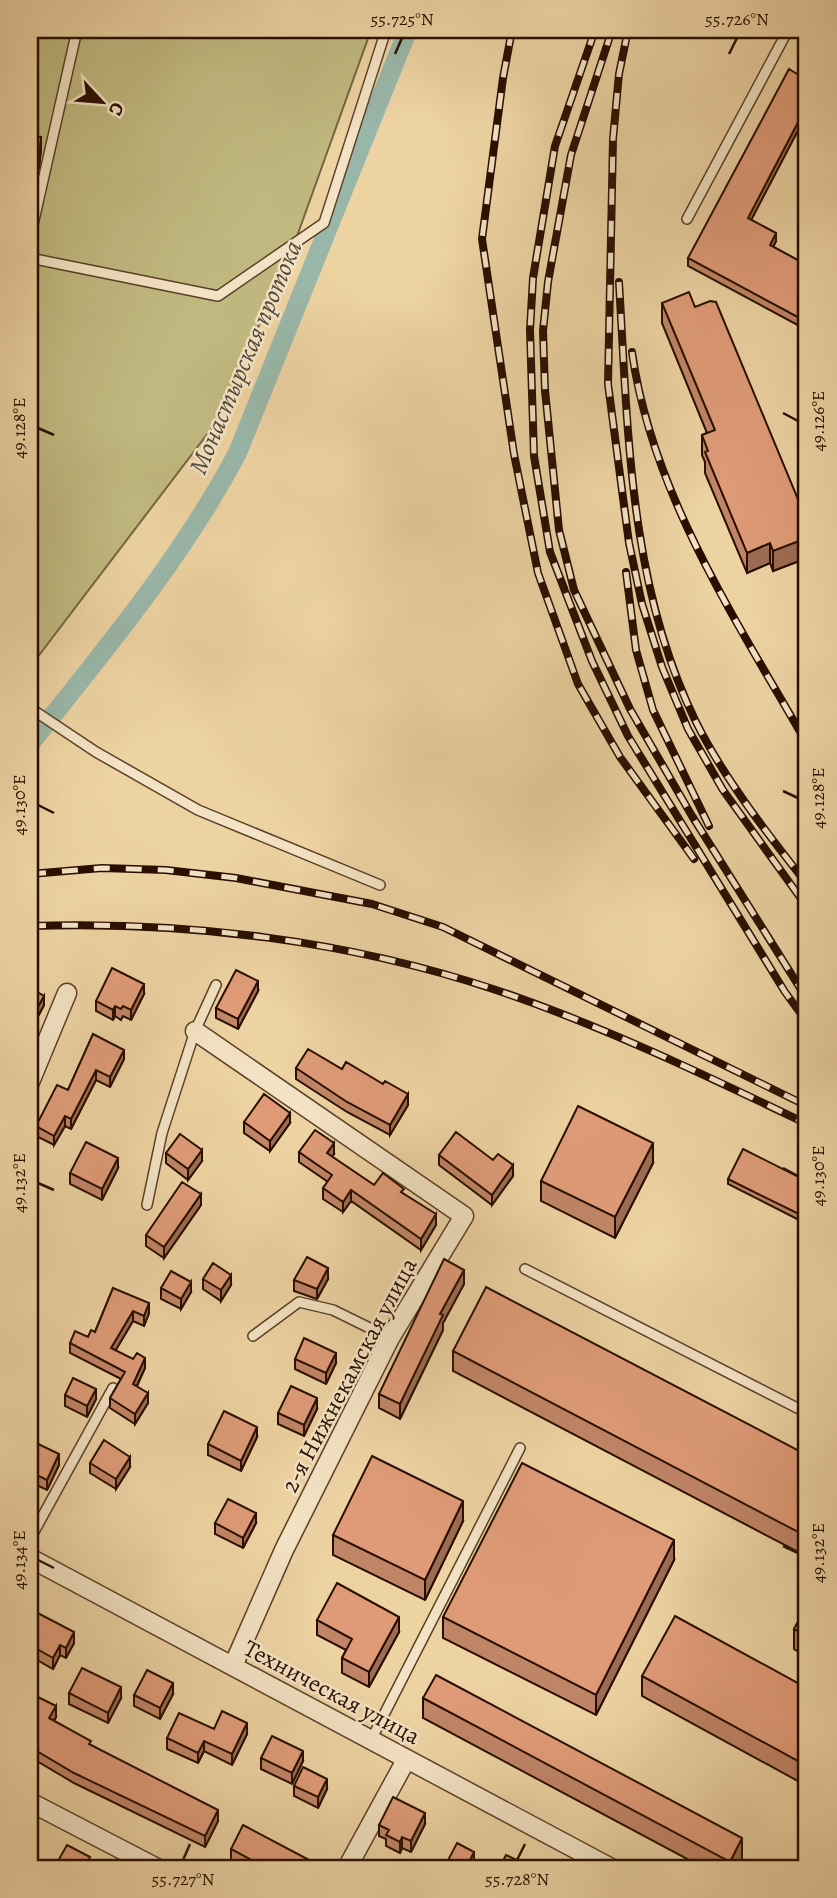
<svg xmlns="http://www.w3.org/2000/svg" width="837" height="1898" viewBox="0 0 837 1898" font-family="Alegreya,serif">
<rect width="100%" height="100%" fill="#edd2a2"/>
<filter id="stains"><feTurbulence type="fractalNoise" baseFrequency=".00286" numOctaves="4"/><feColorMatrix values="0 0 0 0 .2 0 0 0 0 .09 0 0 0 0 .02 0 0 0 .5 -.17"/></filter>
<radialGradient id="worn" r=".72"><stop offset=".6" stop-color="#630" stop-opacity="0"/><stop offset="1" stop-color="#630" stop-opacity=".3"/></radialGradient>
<path fill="#c0b97f" stroke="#746440" stroke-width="2" d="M30 30H371L291 253 215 424 30 667Z"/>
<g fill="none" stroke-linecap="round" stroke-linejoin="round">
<path stroke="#99b7a9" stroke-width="19" d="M30 744C104 651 181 559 237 454L408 30"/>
<g stroke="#5a3f28" stroke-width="12">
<path id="service" d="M687 219 788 30
M30 238 77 30
M30 258 218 296 324 223 386 30
M30 708 96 752 198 810 380 885
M147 1205 162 1133 195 1031 216 985
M525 1269 807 1413
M253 1336 299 1302 333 1310 390 1338
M30 1539 113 1388
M371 1740 520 1448"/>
</g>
<g stroke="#5a3f28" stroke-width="21">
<path id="minor" d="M195 1031 464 1216 390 1338 284 1550 233 1666
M30 1082 67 993
M30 1558 611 1868
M30 1802 157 1868
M347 1868 406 1760"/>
</g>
<use href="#service" stroke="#f3e2c3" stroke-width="9"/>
<use href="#minor" stroke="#f3e2c3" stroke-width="18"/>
<g stroke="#290e00" stroke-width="8">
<path id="rail" d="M512 30 503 78 482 239 514 454 538 573 578 684 620 757 694 859
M595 30 555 146 533 278 530 330 534 456 550 552 592 661 628 736 785 992 807 1022
M612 30 571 155 548 282 543 331 545 390 559 530 574 590 630 709 692 816 807 999
M628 30 619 74 613 139 608 384 629 543 642 604 662 667 688 729 723 790 807 907
M619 282C628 431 629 586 696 722 725 780 767 833 807 884
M632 352C652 495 737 621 807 744
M626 572 636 650 653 710 709 826
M30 874 102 868 166 870 236 878 372 904 443 927 807 1106
M30 926C186 921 347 940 496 990 603 1026 705 1075 807 1124"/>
</g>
<use href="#rail" stroke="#f3e2c3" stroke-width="5" stroke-dasharray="16" stroke-linecap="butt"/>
</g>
<path fill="#c08567" stroke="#290e00" stroke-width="2" d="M807 80V113L751 220 776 241 773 247 807 265V330L688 266V258Z
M30 136 41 148 39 168 30 167Z
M662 303 695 307 807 521V558L773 571 770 563 747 573 705 473V462L702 455V435L707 433 662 323Z
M30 988 44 1005 34 1024 30 1022Z
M258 991 238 1029 216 1018V1008Z
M144 994 131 1020 123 1016 121 1020 115 1016 113 1020 96 1011V1001Z
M93 1034 124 1059 110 1087 96 1080 71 1129 65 1126 54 1145 36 1136V1126L68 1090Z
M296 1068 342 1069 383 1084 408 1105 390 1135 347 1112 296 1079Z
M244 1122 290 1123 270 1151 244 1133Z
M299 1152 334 1154 332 1157 374 1185 404 1194 436 1225 421 1250 351 1201 343 1212 323 1199V1188L328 1182 299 1162Z
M166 1153 202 1161 188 1180 166 1163Z
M439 1155 513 1176 492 1205 439 1165Z
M653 1163 615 1238 541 1201V1181Z
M118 1168 102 1200 70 1184V1173Z
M728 1179 807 1181V1224L728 1184Z
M201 1205 164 1258 146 1246V1235Z
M203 1279 231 1285 221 1301 203 1289Z
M328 1279 317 1299 294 1291V1280Z
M464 1284 443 1323V1330L400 1419 379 1408V1394Z
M113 1288 149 1313 144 1326 133 1321 115 1351 145 1368 137 1386 148 1403 135 1424 110 1408V1398L121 1379 70 1353V1343L88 1337 95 1332Z
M161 1288 191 1292 181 1309 161 1299Z
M453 1351 807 1455V1545L802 1554 453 1371Z
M295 1359 336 1363 326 1384 295 1369Z
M65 1395 96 1399 87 1417 65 1406Z
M317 1409 304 1436 278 1424V1413Z
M257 1437 241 1471 208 1455V1444Z
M30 1447 59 1465 47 1490 30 1482Z
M90 1463 130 1467 116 1489 90 1473Z
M463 1521 425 1600 333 1555V1535Z
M215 1523H256L243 1548 215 1534Z
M674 1560 596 1715 443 1638V1617Z
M807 1606V1657L794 1649V1629Z
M30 1609 74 1643 66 1658 60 1655 53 1669 30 1656Z
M317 1620 399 1632 369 1687 342 1673V1658L346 1650 317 1635Z
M642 1676 807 1688V1786L642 1696Z
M69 1693 121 1698 108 1723 69 1704Z
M173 1694 160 1719 134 1706V1695Z
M423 1698 742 1859 737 1868H704L423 1718Z
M30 1707 56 1717 54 1721 91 1745 218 1821 205 1847 74 1783 30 1757Z
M214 1729 247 1734 232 1765 204 1751 198 1763 167 1749V1738Z
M261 1758 303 1761 292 1784 261 1769Z
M294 1786 327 1789 318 1808 294 1796Z
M425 1824 411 1852 402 1848 400 1853 386 1846V1839L379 1836V1825Z
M231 1849 311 1868H247L231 1860Z"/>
<path fill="#9c6c54" stroke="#290e00" stroke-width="2" d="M807 105V113L748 226V218Z
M41 137V148L39 168V157Z
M776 233V241L770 253V245Z
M807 528V558L773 571V551Z
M770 543V563L747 573V553Z
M258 981V991L238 1029V1019Z
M144 984V994L131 1020V1010Z
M44 996V1005L34 1024V1014Z
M115 1006V1016L113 1020V1010Z
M124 1050V1059L110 1087V1077Z
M96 1070V1080L71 1129V1119Z
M408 1094V1105L390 1135V1125Z
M290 1113V1123L270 1151V1141Z
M65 1116V1126L54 1145V1136Z
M334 1143V1154L327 1164V1153Z
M653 1143V1163L615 1238V1217Z
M202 1150V1161L188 1180V1169Z
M118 1158V1168L102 1200V1189Z
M513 1165V1176L492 1205V1195Z
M351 1190V1201L343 1212V1202Z
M201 1194V1205L164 1258V1247Z
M436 1214V1225L421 1250V1239Z
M328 1268V1279L317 1299V1289Z
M464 1270V1284L443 1323V1330L400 1419V1404L440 1314Z
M231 1275V1285L221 1301V1290Z
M191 1282V1292L181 1309V1299Z
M149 1303V1313L144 1326V1316Z
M133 1311V1321L111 1358V1348Z
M336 1353V1363L326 1384V1373Z
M145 1358V1368L133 1394V1384Z
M96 1389V1399L87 1417V1406Z
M148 1393V1403L135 1424V1414Z
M317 1398V1409L304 1436V1425Z
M257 1427V1437L241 1471V1461Z
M59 1454V1465L47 1490V1480Z
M130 1457V1467L116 1489V1479Z
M463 1501V1521L425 1600V1580Z
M256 1513V1523L243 1548V1538Z
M807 1525V1545L802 1554V1534Z
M674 1540V1560L596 1715V1695Z
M399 1617V1632L369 1687V1672Z
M74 1632V1643L66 1658V1648Z
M60 1645V1655L53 1669V1658Z
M173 1683V1694L160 1719V1708Z
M121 1687V1698L108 1723V1713Z
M56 1706V1717L49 1729V1718Z
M247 1723V1734L232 1765V1754Z
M204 1741V1751L198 1763V1753Z
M303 1751V1761L292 1784V1773Z
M327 1779V1789L318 1808V1797Z
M218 1810V1821L205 1847V1836Z
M425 1813V1824L411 1852V1841Z
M402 1837V1848L400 1853V1842Z
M742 1838V1859L737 1868H730V1862Z
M474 1852V1862L471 1868H466Z"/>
<path fill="#df9b78" stroke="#290e00" stroke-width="2" d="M789 69 807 80V105L748 218 776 233 770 245 807 265V322L688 258Z
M30 136 41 137 39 157 30 156Z
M689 292 695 307 710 301 716 302 807 521V528L804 529 807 538 773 551 770 543 747 553 705 452 708 451 702 435 715 430 662 303Z
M112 968 144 984 131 1010 123 1006 121 1009 115 1006 113 1010 96 1001Z
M236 970 258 981 238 1019 216 1008Z
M30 988 44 996 34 1014 30 1013V1014Z
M93 1034 124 1050 110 1077 96 1070 71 1119 65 1116 54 1136 36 1126 57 1085 68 1090Z
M308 1049 342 1069 346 1062 383 1084 385 1081 408 1094 390 1125 347 1102 296 1068Z
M264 1094 290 1113 270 1141 244 1122Z
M578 1106 653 1143 615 1217 541 1181Z
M315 1130 334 1143 327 1153 374 1185 383 1173 404 1189 401 1192 436 1214 421 1239 351 1190 343 1202 323 1188 332 1175 299 1152Z
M456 1132 493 1160 498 1154 513 1165 492 1195 439 1155Z
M180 1134 202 1150 188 1169 166 1153Z
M86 1142 118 1158 102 1189 70 1173Z
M743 1149 807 1181V1218L728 1179Z
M182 1182 201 1194 164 1247 146 1235Z
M307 1257 328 1268 317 1289 294 1280Z
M444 1259 464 1270 440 1314 443 1315 400 1404 379 1394Z
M213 1263 231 1275 221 1290 203 1279Z
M171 1271 191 1282 181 1299 161 1288Z
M486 1287 807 1455V1525L802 1534 453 1351Z
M113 1288 149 1303 144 1316 133 1311 111 1348 133 1359 137 1353 145 1358 133 1384 148 1393 135 1414 110 1398 125 1372 70 1343 75 1331 88 1337 91 1330 95 1332Z
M304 1338 336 1353 326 1373 295 1359Z
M73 1378 96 1389 87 1406 65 1395Z
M291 1386 317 1398 304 1425 278 1413Z
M224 1411 257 1427 241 1461 208 1444Z
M104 1440 130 1457 116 1479 90 1463Z
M32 1441 59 1454 47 1480 30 1472V1447Z
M372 1456 463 1501 425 1580 333 1535Z
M522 1463 674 1540 596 1695 443 1617Z
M228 1499 256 1513 243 1538 215 1523Z
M337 1583 399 1617 369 1672 342 1658 352 1639 317 1620Z
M807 1606V1636L794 1629Z
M30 1609 74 1632 66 1648 60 1645 53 1658 30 1645Z
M675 1616 807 1688V1766L642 1676Z
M82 1668 121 1687 108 1713 69 1693Z
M147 1670 173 1683 160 1708 134 1695Z
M436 1675 742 1838 730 1862 423 1698Z
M36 1696 56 1706 49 1718 91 1741 89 1744 218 1810 205 1836 74 1773 30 1747V1707Z
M222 1711 247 1723 232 1754 204 1741 198 1753 167 1738 179 1713 214 1729Z
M272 1736 303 1751 292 1773 261 1758Z
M303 1767 327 1779 318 1797 294 1786Z
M393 1797 425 1813 411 1841 402 1837 400 1842 386 1835 389 1830 379 1825Z
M243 1825 311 1861 307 1868H262L263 1866 231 1849Z
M457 1843 474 1852 466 1868H454L446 1864Z
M67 1845 90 1857 87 1863 97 1868H54Z
M506 1855 533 1868H499Z"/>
<path fill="none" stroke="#290e00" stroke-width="2.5" d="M395 54 402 38M729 54 737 38M783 413 798 421M38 428 54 435M783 791 798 798M38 805 54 813M783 1168 798 1176M38 1183 54 1190M783 1546 798 1553M38 1560 54 1568M183 1860 190 1844M517 1860 525 1844"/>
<g text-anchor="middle" stroke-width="5" stroke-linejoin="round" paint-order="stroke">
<g font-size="24" fill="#290e00" stroke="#f3e2c3">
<text transform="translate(349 1375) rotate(-62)" y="8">2-я Нижнекамская улица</text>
<text transform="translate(332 1692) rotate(28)" y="8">Техническая улица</text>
</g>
<g font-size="26" font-style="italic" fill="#50493b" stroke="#f3e2c3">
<text transform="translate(245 357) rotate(-67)" y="9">Монастырская протока</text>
</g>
</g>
<rect width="837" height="1898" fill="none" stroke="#edd2a2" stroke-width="77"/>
<g transform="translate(102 102) rotate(116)" stroke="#f3e2c3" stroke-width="5" paint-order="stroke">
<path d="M0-5L12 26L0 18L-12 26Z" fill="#290e00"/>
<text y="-10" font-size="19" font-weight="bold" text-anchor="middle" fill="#290e00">С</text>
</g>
<rect x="38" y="38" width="760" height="1822" fill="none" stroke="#290e00" stroke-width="2.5"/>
<g font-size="18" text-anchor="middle" fill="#290e00">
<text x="402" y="25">55.725°N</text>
<text x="737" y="25">55.726°N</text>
<text transform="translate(818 421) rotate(-90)" y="6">49.126°E</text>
<text transform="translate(19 428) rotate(-90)" y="6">49.128°E</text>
<text transform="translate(818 798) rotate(-90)" y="6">49.128°E</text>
<text transform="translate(19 805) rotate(-90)" y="6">49.130°E</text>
<text transform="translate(818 1176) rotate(-90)" y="6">49.130°E</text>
<text transform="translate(19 1183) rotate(-90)" y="6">49.132°E</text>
<text transform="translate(818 1553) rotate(-90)" y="6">49.132°E</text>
<text transform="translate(19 1560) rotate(-90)" y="6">49.134°E</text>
<text x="183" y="1885">55.727°N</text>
<text x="517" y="1885">55.728°N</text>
</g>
<rect width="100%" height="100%" filter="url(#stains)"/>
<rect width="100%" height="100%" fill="url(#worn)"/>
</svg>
